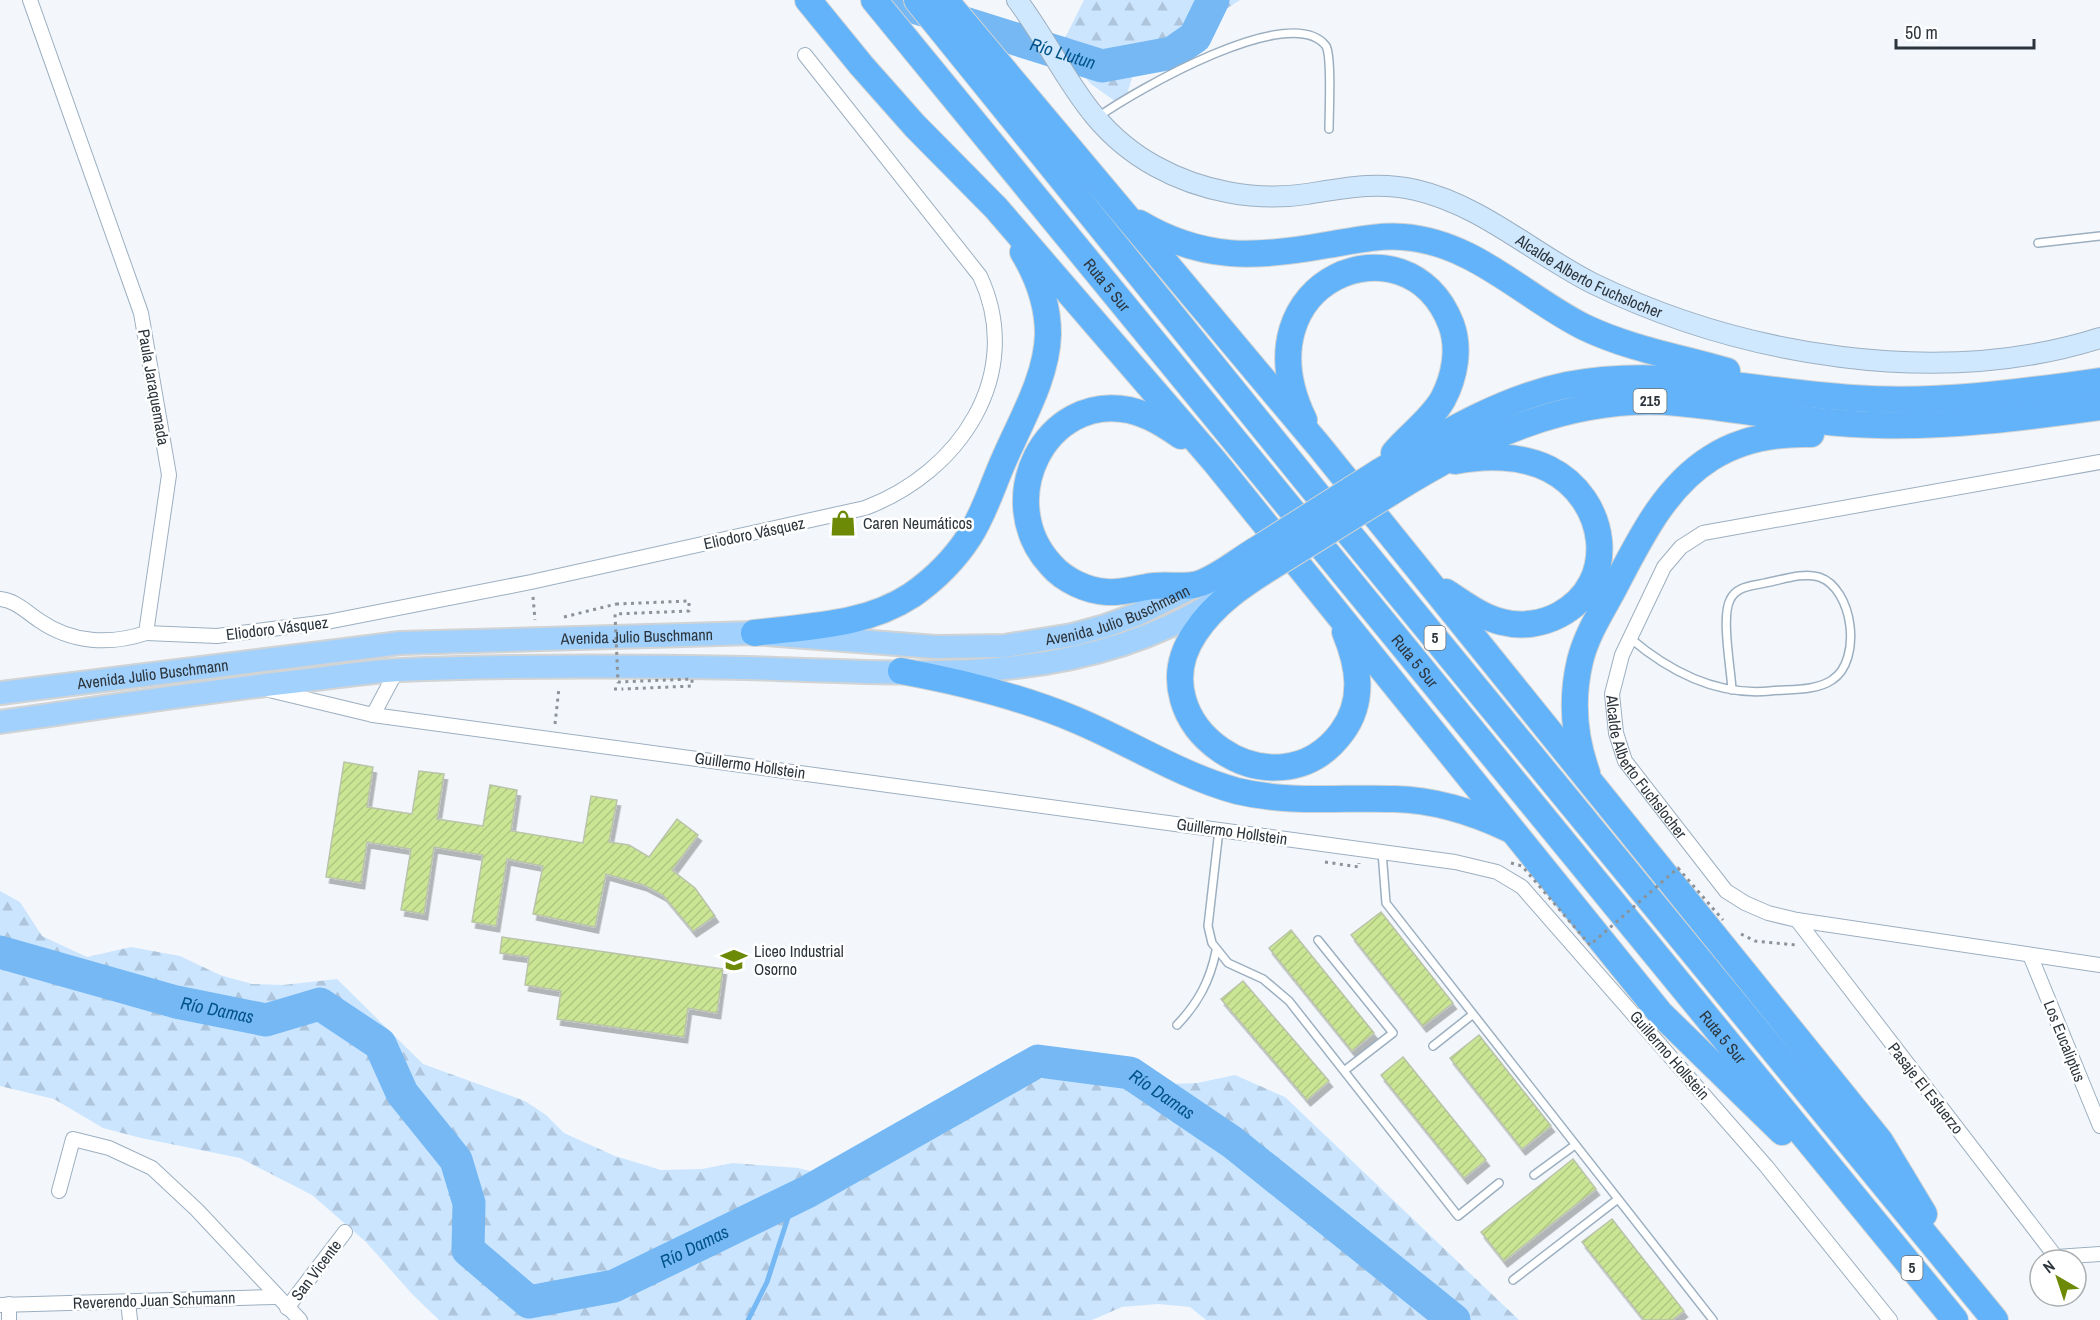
<svg xmlns="http://www.w3.org/2000/svg" width="2100" height="1320" viewBox="0 0 2100 1320" font-family="'Archivo Narrow',sans-serif">
<defs>
<pattern id="forest-firs" width="22" height="20" patternUnits="userSpaceOnUse" patternTransform="scale(1.5)"><rect width="22" height="20" fill="#cbe5fe"/><path d="M5 1l3.5 6h-7zM16 11l3.5 6h-7z" fill="#afc5db"/></pattern>
<pattern id="building-hatch" width="6" height="6" patternUnits="userSpaceOnUse" patternTransform="scale(1.5)"><rect width="6" height="6" fill="#cae694"/><path d="M-1 1l2-2M0 6l6-6M5 7l2-2" fill="none" stroke="#aec680"/></pattern>
<filter id="shadow"><feDropShadow dx="3.5" dy="6" stdDeviation="0" flood-color="#0004"/></filter>
</defs>
<rect width="100%" height="100%" fill="#f3f7fb"/>
<path fill="url(#forest-firs)" d="M1084 0H1240L1135 68 1123 107 1091 84 1060 48Z
M0 891 20 902 42 936 87 957 131 947 180 956 220 975 252 984 283 985 337 979 423 1064 525 1101 546 1115 564 1133 615 1156 661 1170 702 1169 733 1163 798 1168 826 1175 848 1173 906 1142 939 1115 966 1100 1001 1088 1057 1075 1094 1071 1131 1073 1169 1084 1197 1083 1235 1075 1285 1097 1519 1320H1206L1190 1307 1158 1304 1122 1307 1092 1320H439L412 1294 366 1242 312 1195 240 1158 141 1138 103 1128 54 1099 0 1086Z"/>
<g fill="none" stroke-linecap="round" stroke-linejoin="round">
<path stroke="#75b8f4" stroke-width="5" d="M748 1320 767 1282 794 1199"/>
<g stroke="#75b8f4" stroke-width="33">
<path id="s1" d="M891 0 1102 66 1172 53 1195 37 1213 0"/>
<path id="s2" d="M0 952 176 1002 266 1020 320 1004 380 1044 402 1093 456 1160 469 1203 468 1250 529 1302 614 1286 807 1192 1038 1061 1130 1073 1232 1142 1454 1320"/>
</g>
</g>
<path fill="url(#building-hatch)" stroke="#bac3ab" stroke-width="1.5" filter="url(#shadow)" d="M344 762 373 767 367 807 412 814 419 771 444 774 437 819 483 826 490 785 517 790 511 831 583 843 591 796 617 800 609 842 629 845 649 857 677 819 698 835 672 870 695 888 715 916 693 931 663 895 644 885 606 874 595 927 533 914 543 866 507 859 496 926 472 922 483 855 434 847 424 914 401 910 411 849 367 842 361 883 326 877Z
M1381 912 1453 1003 1423 1026 1351 935Z
M1291 930 1374 1033 1352 1051 1269 948Z
M502 937 723 969 717 1013 688 1008 684 1037 557 1019 561 991 525 985 529 957 500 953Z
M1243 981 1329 1081 1307 1100 1221 999Z
M1479 1035 1551 1126 1522 1149 1450 1058Z
M1403 1057 1486 1160 1464 1178 1381 1075Z
M1573 1159 1596 1189 1504 1261 1481 1232Z
M1612 1219 1684 1311 1672 1320H1644L1582 1242Z"/>
<g fill="none" stroke-linecap="round" stroke-linejoin="round">
<g stroke="#9cafc1" stroke-width="10">
<path id="lane" d="M1098 117C1135 91 1291 0 1326 46 1332 57 1329 113 1329 129
M2038 243 2100 236
M1630 638C1670 672 1717 696 1770 691 1790 689 1816 691 1832 680 1863 660 1853 588 1819 577 1802 572 1782 580 1765 583 1752 586 1736 586 1730 600 1721 617 1731 669 1732 690
M1219 830 1208 926 1212 943 1228 963 1263 979 1289 1001 1458 1216 1499 1183
M1382 852 1386 903 1713 1320
M1318 940 1393 1033 1344 1071
M1177 1025C1198 1003 1210 981 1216 951
M1433 1046 1472 1015
M1534 1175 1575 1145
M1513 1280 1618 1199"/>
</g>
<g stroke="#9cafc1" stroke-width="16">
<g id="street">
<path id="s3" d="M2100 462 1703 533 1681 547 1664 567 1622 655 1612 694 1616 733 1625 761 1726 891 1745 903 1768 913 1797 920 2100 965"/>
<path d="M0 599C17 601 26 612 40 621 72 643 110 645 146 633L169 475 141 313 30 0"/>
<path d="M146 633 217 636 327 622 531 582 865 508C959 473 1026 375 980 276L805 55"/>
<path d="M269 690 373 715 1455 862 1497 872 1522 887 1766 1166 1890 1320"/>
<path d="M373 715 397 670"/>
<path d="M1797 920 2056 1257 2100 1254"/>
<path d="M2030 955 2100 1126"/>
<path d="M59 1191 73 1139 109 1148 152 1168 197 1210 300 1320"/>
<path d="M128 1301 130 1320"/>
<path d="M9 1304V1320"/>
<path d="M0 1305 275 1297"/>
<path d="M287 1308 345 1232"/>
</g>
</g>
<g stroke="#9cafc1" stroke-width="22">
<g id="secondary">
<path id="s4" d="M1017 0C1063 61 1082 126 1155 166 1200 191 1256 202 1307 194 1345 188 1378 181 1416 190 1481 205 1533 253 1592 283 1742 356 1939 389 2100 338"/>
</g>
</g>
<g stroke="#d1d3d4" stroke-width="26">
<g id="primary">
<path id="s5" d="M0 693 400 643 754 633 936 647 1004 646 1072 635 1105 626 1138 614 1199 584"/>
<path d="M0 722C100 708 200 692 300 681 333 677 366 672 399 670 514 665 630 666 746 668 907 672 1071 691 1215 602"/>
</g>
</g>
<g stroke="#d1d3d4" stroke-width="28">
<g id="highway">
<path d="M808 0 861 65 915 126 996 208 1215 462 1660 1013 1782 1132"/>
<path id="s6" d="M874 0 1955 1320"/>
<path d="M917 0 1338 520 1995 1320"/>
<path d="M945 0 1319 446 1805 1048 1880 1141 1924 1214"/>
<path d="M1139 223C1203 261 1256 258 1327 245 1352 241 1378 235 1403 237 1474 242 1524 297 1584 327 1630 349 1679 357 1727 371"/>
<path d="M1304 420C1236 279 1408 212 1451 324 1460 348 1455 376 1443 399 1431 420 1410 434 1394 453"/>
<path d="M1181 436C1165 425 1148 414 1129 410 1045 393 992 501 1051 565 1064 580 1087 591 1107 592 1120 593 1134 589 1147 587 1164 583 1186 589 1201 583 1220 576 1239 560 1256 550"/>
<path d="M1379 472C1438 437 1499 399 1567 385 1663 366 1756 392 1852 398 1935 404 2017 393 2100 381"/>
<path d="M1390 493C1477 438 1573 393 1679 403 1746 409 1811 424 1878 425 1953 427 2026 417 2100 407"/>
<path d="M1271 567C1242 585 1214 604 1195 633 1134 723 1276 822 1342 732 1365 701 1359 666 1345 632"/>
<path d="M1446 592C1463 603 1481 617 1502 622 1521 627 1542 624 1559 615 1621 582 1607 498 1549 469 1521 455 1485 455 1455 461"/>
<path d="M754 633C808 626 865 626 912 595 935 579 954 560 969 537 984 514 992 487 1003 462 1020 422 1047 378 1048 334 1048 304 1038 277 1023 252"/>
<path d="M901 671C961 682 1019 696 1076 720 1131 743 1179 775 1237 791 1291 804 1342 797 1395 799 1435 800 1473 812 1509 829"/>
<path d="M1587 773C1574 737 1571 699 1580 661 1586 636 1600 614 1612 592 1638 543 1663 488 1711 458 1742 438 1776 433 1811 434"/>
</g>
</g>
<path stroke="#8c9297" stroke-width="3" stroke-dasharray="3 4.5" stroke-linecap="butt" d="M533 597 535 620
M564 617 616 604
M614 689H623
M555 724 559 688
M1325 862 1359 867V863
M1741 934 1755 941 1796 945"/>
<use href="#lane" stroke="#fff" stroke-width="7"/>
<use href="#street" stroke="#fff" stroke-width="14"/>
<use href="#secondary" stroke="#d0e8fe" stroke-width="20"/>
<use href="#primary" stroke="#a1d1fc" stroke-width="22"/>
<use href="#highway" stroke="#62b3fa" stroke-width="26"/>
<g stroke="#d1d3d4" stroke-width="28" stroke-linecap="butt">
<path id="highway-bridge" d="M1256 550 1379 472
M1271 567 1390 493"/>
</g>
<path stroke="#8c9297" stroke-width="3" stroke-dasharray="3 4.5" stroke-linecap="butt" d="M616 604 689 601V611L615 614 618 682 692 679V686L623 689
M1511 863 1522 866 1590 945 1678 868 1723 920"/>
<use href="#highway-bridge" stroke="#62b3fa" stroke-width="26"/>
</g>
<defs>
<g id="shop-bare" transform="scale(2.07)"><path d="M-5-2.5h2.3a2.7 3.5 0 0 1 5.4 0H5L5.5 6h-11ZM-1.5-2.5h3a1.5 2.3 0 0 0-3 0Z" fill="#6c8a06" stroke="#fff" stroke-width="2.5" paint-order="stroke"/></g>
<g id="school-bare" transform="scale(2.07)"><path d="M0-5L7-2L0 1L-7-2ZM-4 1L0 2.5L4 1V4Q0 6-4 4Z" fill="#6c8a06" stroke="#fff" stroke-width="2.5" paint-order="stroke"/></g>
</defs>
<g fill-rule="evenodd">
<use href="#shop-bare" x="843" y="523"/>
<use href="#school-bare" x="734" y="960"/>
</g>
<g text-anchor="middle" stroke-width="5" stroke-linejoin="round" paint-order="stroke">
<g fill="#fff" stroke="#6c7276" stroke-width="1.5">
<rect x="1633.5" y="389" width="33" height="24" rx="4.5"/>
<rect x="1424.5" y="626" width="21" height="24" rx="4.5"/>
<rect x="1901.5" y="1256" width="21" height="24" rx="4.5"/>
</g>
<g font-size="15" font-weight="bold" fill="#2d353c">
<text x="1650" y="406">215</text>
<text x="1435" y="643">5</text>
<text x="1912" y="1273">5</text>
</g>
<g font-size="16" fill="#2d353c" stroke="#fff">
<text dy="6" stroke="none"><textPath href="#s4" startOffset="680">Alcalde Alberto Fuchslocher</textPath></text>
<text dy="6" stroke="none"><textPath href="#s6" startOffset="368">Ruta 5 Sur</textPath></text>
<text transform="translate(154 387) rotate(80)" y="6">Paula Jaraquemada</text>
<text transform="translate(754 533) rotate(-12)" y="6">Eliodoro Vásquez</text>
<text dy="6" stroke="none"><textPath href="#s5" startOffset="1126">Avenida Julio Buschmann</textPath></text>
<text transform="translate(277 628) rotate(-7)" y="6">Eliodoro Vásquez</text>
<text dy="6" stroke="none"><textPath href="#s5" startOffset="640">Avenida Julio Buschmann</textPath></text>
<text dy="6" stroke="none"><textPath href="#s6" startOffset="854">Ruta 5 Sur</textPath></text>
<text dy="6" stroke="none"><textPath href="#s5" startOffset="154">Avenida Julio Buschmann</textPath></text>
<text transform="translate(750 765) rotate(8)" y="6">Guillermo Hollstein</text>
<text dy="6" stroke="none"><textPath href="#s3" startOffset="676">Alcalde Alberto Fuchslocher</textPath></text>
<text transform="translate(1232 831) rotate(8)" y="6">Guillermo Hollstein</text>
<text dy="6" stroke="none"><textPath href="#s6" startOffset="1340">Ruta 5 Sur</textPath></text>
<text transform="translate(2065 1041) rotate(68)" y="6">Los Eucaliptus</text>
<text transform="translate(1670 1055) rotate(49)" y="6">Guillermo Hollstein</text>
<text transform="translate(1926 1088) rotate(52)" y="6">Pasaje El Esfuerzo</text>
<text transform="translate(316 1270) rotate(-53)" y="6">San Vicente</text>
<text transform="translate(154 1300) rotate(-2)" y="6">Reverendo Juan Schumann</text>
</g>
<g font-size="16" fill="#2d353c" stroke="#fff" text-anchor="start">
<text x="863" y="529">Caren Neumáticos</text>
<text x="754" y="957">Liceo Industrial<tspan x="754" dy="18">Osorno</tspan></text>
</g>
<g font-size="18" font-style="italic" fill="#01538a" stroke="#fff">
<text dy="6" stroke="none"><textPath href="#s1" startOffset="180">Río Llutun</textPath></text>
<text dy="6" stroke="none"><textPath href="#s2" startOffset="225">Río Damas</textPath></text>
<text dy="6" stroke="none"><textPath href="#s2" startOffset="1413">Río Damas</textPath></text>
<text dy="6" stroke="none"><textPath href="#s2" startOffset="891">Río Damas</textPath></text>
</g>
</g>
<g transform="translate(2058 1278) rotate(321)"><circle r="28" fill="#ffffff" stroke="#abaeb1" stroke-width="1.5"/>
<path d="M0-4.5L10 22L0 15L-10 22Z" fill="#6c8a06"/>
<text y="-9" font-size="16" font-weight="bold" text-anchor="middle" fill="#2d353c">N</text>
</g>
<path d="M1896 39v9h138v-9" fill="none" stroke="#2d353c" stroke-width="3"/>
<text x="1905" y="39" font-size="18" fill="#2d353c" stroke="#ffffff" stroke-width="4.5" paint-order="stroke">50 m</text>
</svg>
